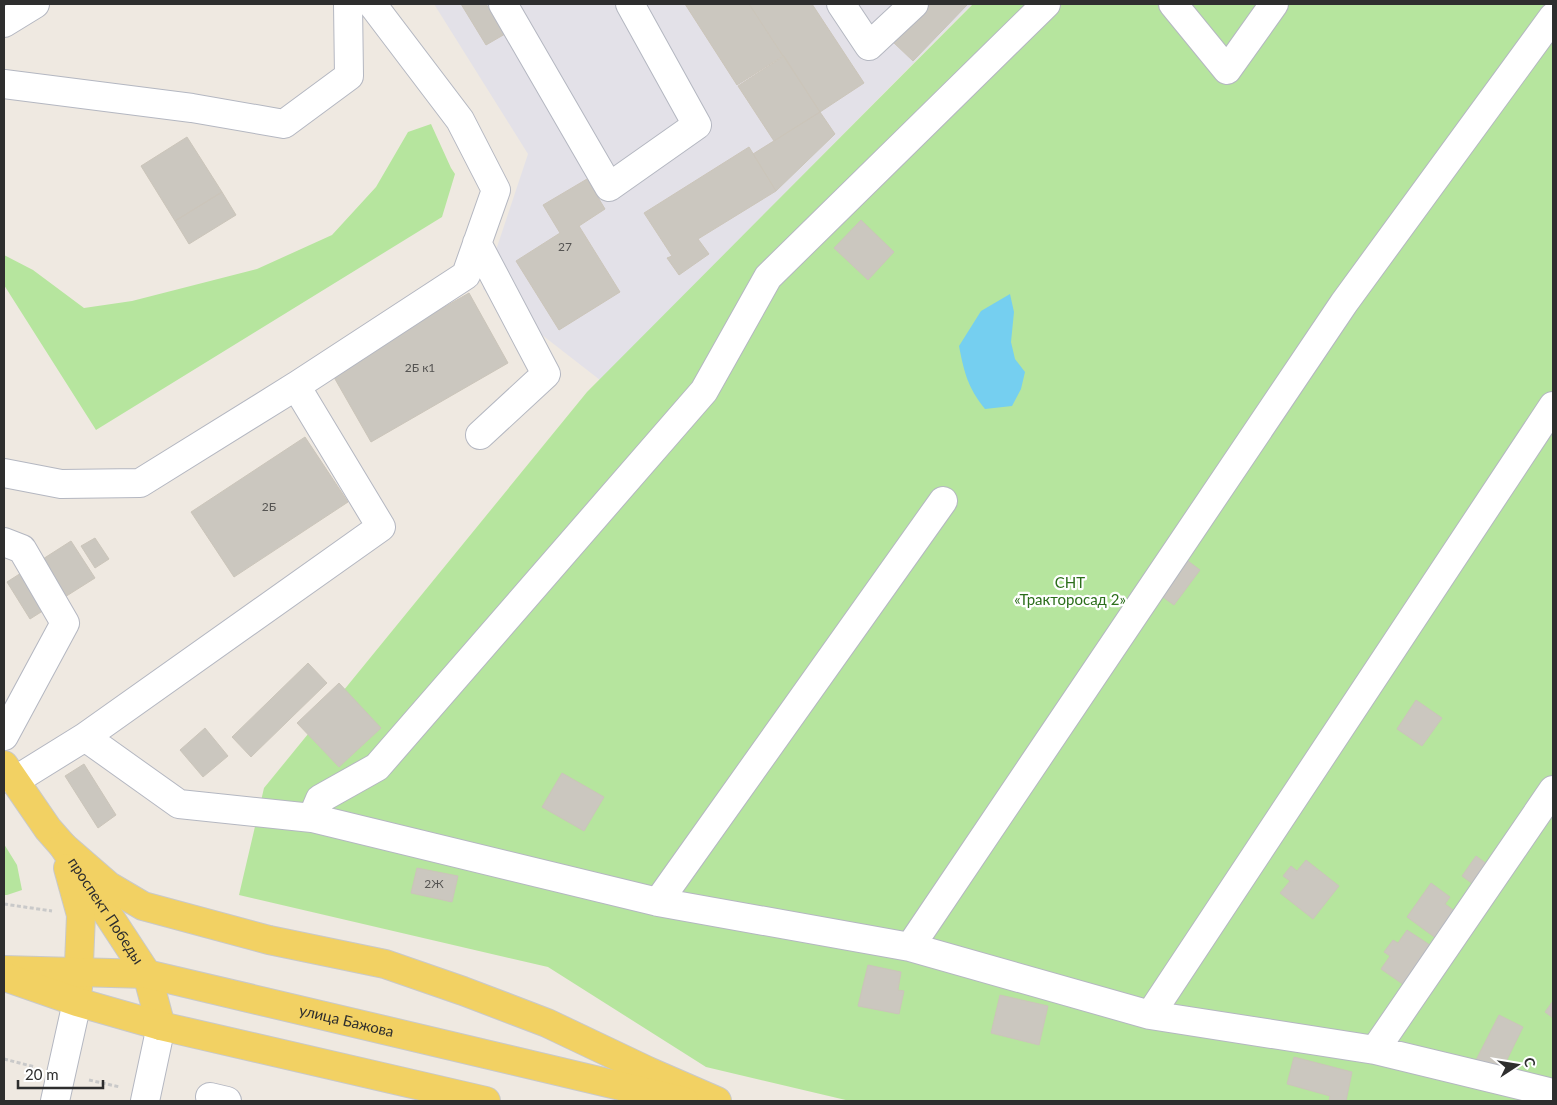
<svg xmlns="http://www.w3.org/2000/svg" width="1557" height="1105" viewBox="0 0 1557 1105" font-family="Lato,sans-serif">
<rect width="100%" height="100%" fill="#efe9e1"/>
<path fill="#e3e1e8" d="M434 4H972L600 380 483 289 528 154Z"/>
<path fill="#b6e59e" d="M973 4H1553V1101H850L706 1067 548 967 239 895 264 788 587 392Z
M431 124 451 168 455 174 442 217 96 430 4 285V255L33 270 84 308 132 301 257 269 332 235 376 187 408 132Z
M4 844 17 865 22 890 7 895H4Z"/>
<path fill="#75cff0" d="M1010 294 1014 312 1011 342 1015 359 1025 372 1021 389 1012 406 985 409C968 388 964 372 959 346L981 311Z"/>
<path fill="#cbc7bf" stroke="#cbc5ba" d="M461 4H486L505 34 486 45Z
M685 4H749L783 56 737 85Z
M749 4H812L864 83 820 112Z
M929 4H968L913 61 893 42Z
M784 56 820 112 774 141 738 86Z
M820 112 835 134 776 191 753 154Z
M187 137 222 192 175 221 141 166Z
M749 147 776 191 698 239 709 254 679 275 667 258 672 256 644 213Z
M587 179 605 209 579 226 620 292 559 330 516 261 560 233 543 205Z
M222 192 236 215 189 244 175 221Z
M861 220 894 252 868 280 834 248Z
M469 293 508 363 371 442 331 372Z
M305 437 348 502 234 577 191 512Z
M95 538 109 559 95 568 81 546Z
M71 541 95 578 30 619 7 582Z
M1180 555 1200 570 1174 605 1153 590Z
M308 663 327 683 251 757 232 737Z
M339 683 381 728 339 767 297 723Z
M1416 700 1442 718 1422 746 1397 729Z
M205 728 228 756 203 777 180 750Z
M84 764 116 815 98 828 65 776Z
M562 773 604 797 584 831 542 807Z
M1476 856 1491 867 1477 887 1462 876Z
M1306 860 1339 886 1313 919 1280 893 1290 881 1283 876 1291 866 1297 871Z
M417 868 458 876 452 902 411 893Z
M1431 883 1450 897 1445 904 1456 912 1437 939 1407 917Z
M1407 930 1433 947 1407 987 1381 969 1390 956 1384 952 1393 940 1398 943Z
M868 965 901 972 898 990 904 991 899 1014 858 1006Z
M1000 995 1048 1006 1039 1045 991 1033Z
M1553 1001V1018L1545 1012Z
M1499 1015 1523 1027 1501 1072 1475 1062Z
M1294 1057 1352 1072 1346 1101H1329L1330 1096 1287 1084Z"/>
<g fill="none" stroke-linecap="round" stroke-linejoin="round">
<g stroke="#b4b7c1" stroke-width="30">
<path id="minor" d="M503 4 609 187 697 125 630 4
M841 4 869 46 914 4
M1046 4 768 277 704 391 377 767 320 799 312 818 658 902 910 947 1150 1015 1375 1050 1553 1093
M1173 4 1227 70 1274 4
M4 23 35 4
M4 84 192 108 284 124 349 76 348 4
M477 243 546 374 480 435
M296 386 466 275 496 190 460 120 372 4
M4 473 61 484 140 483 296 386 381 527 85 737
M4 542 22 549 65 623 4 736
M14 781 85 737 179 804 312 818
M658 902 943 501
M910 947 1344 303 1553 17
M1150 1015 1553 406
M1375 1050 1553 790
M210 1097 227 1101
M55 1101 77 1002
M145 1101 161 1026"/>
</g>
<g stroke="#c9c9c9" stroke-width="30">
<g id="major">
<path id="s1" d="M4 765 48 829 63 846 147 974 161 1026"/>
<path d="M63 846 109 886 143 906 269 940 385 964 463 991 547 1023 648 1071 717 1101"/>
<path d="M68 868 81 915 78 988"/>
<path id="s2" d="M4 970 147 974 684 1101"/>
<path d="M8 978 77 1002 161 1026 486 1101"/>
</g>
</g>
<path stroke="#c9c9c9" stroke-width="3" stroke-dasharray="4 2.5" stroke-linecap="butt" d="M4 904 52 911
M4 1059 35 1067
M89 1080 120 1087"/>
<use href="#minor" stroke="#fff" stroke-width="28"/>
<use href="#major" stroke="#f2d163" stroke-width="28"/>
</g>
<g text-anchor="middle" stroke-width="4.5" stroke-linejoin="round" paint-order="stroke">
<g font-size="12" fill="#555452">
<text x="565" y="251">27</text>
<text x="420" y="372">2Б к1</text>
<text x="269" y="511">2Б</text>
<text x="434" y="888">2Ж</text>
</g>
<g font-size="15" fill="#2c6e1b" stroke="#fff">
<text x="1070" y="588">СНТ<tspan x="1070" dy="17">«Тракторосад 2»</tspan></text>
</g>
<g font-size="15" fill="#2e2e2e" stroke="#fff">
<text dy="5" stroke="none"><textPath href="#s1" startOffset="178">проспект Победы</textPath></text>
<text dy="5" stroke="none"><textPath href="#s2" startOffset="348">улица Бажова</textPath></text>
</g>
</g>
<rect width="1557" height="1105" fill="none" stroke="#2e2e2e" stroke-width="10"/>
<g transform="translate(1517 1065) rotate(78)" stroke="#ffffff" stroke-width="4" paint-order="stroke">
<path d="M0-4L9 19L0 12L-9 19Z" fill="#2e2e2e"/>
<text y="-8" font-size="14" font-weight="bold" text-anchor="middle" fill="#2e2e2e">С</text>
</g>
<path d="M18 1080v8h85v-8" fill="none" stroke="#2e2e2e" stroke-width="2.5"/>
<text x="25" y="1080" font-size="15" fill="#2e2e2e" stroke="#ffffff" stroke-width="4" paint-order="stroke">20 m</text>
</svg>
